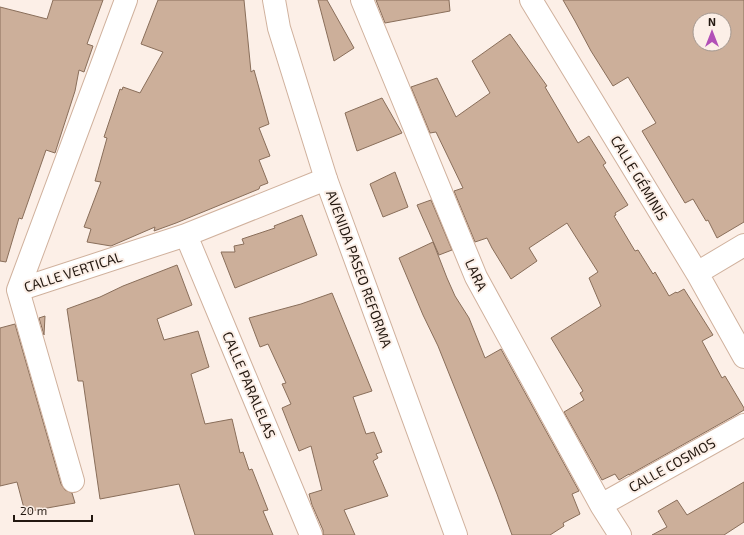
<svg xmlns="http://www.w3.org/2000/svg" width="744" height="535" viewBox="0 0 744 535" font-family="'Exo 2',sans-serif">
<rect width="100%" height="100%" fill="#fcefe7"/>
<path fill="#ccaf9a" stroke="#896e5a" fill-rule="evenodd" d="M53 0H103L87 44 93 46 84 72 79 70 75 91 55 153 46 150 22 219 19 218 6 262 0 261V7L47 19Z
M158 0H244L251 72 254 70 269 124 259 128 270 156 259 160 268 183 260 186 259 189 176 223 154 231 155 227 111 246 87 242 91 229 84 227 101 182 95 181 107 138 104 137 120 89 122 90 123 87 140 93 163 52 141 44Z
M318 0H327L354 48 334 61Z
M376 0H449L450 11 385 23Z
M563 0H744V222L717 238 708 220 706 221 693 199 685 203 642 131 656 123 628 77 613 86 591 51 575 21ZM700 20H724V44H700Z
M510 34 547 86 545 87 578 143 589 136 606 163 603 165 628 205 615 213 616 215 614 216 635 251 638 250 653 274 655 272 669 296 676 292 677 293 684 289 713 335 702 341 722 378 725 376 744 408V410L734 416 629 475V474L619 480 615 474 602 480 564 412 584 400 580 393 583 391 551 338 601 306 589 278 598 272 567 223 529 248 537 261 511 279 492 248 487 238 475 242 454 191 463 188 436 132 430 133 411 87 437 78 456 117 490 93 472 61Z
M382 98 402 133 357 151 345 113Z
M395 172 408 207 383 217 370 184Z
M431 200 452 250 439 255 417 205Z
M302 215 317 255 235 288 221 252H235L234 246 244 244 242 239 275 228 274 226Z
M433 242 447 278 455 296 469 318 485 358 501 349 579 491 572 494 580 514 563 523 564 526 550 535H512L497 494 466 416 438 346 423 315 399 258Z
M177 265 192 305 157 319 164 340 198 331 209 367 191 374 205 424 232 419 240 453 243 452 249 470 252 469 268 510 263 511 273 535H195L179 484 100 499 83 381H78L67 309 100 297 123 286Z
M332 293 372 391 353 397 366 434 374 432 382 452 376 454 378 458 373 461 388 496 344 510 355 535H323V530L312 505 309 494 322 490 311 446 299 451 282 408 291 404 282 384 286 383 268 344 260 347 249 318 301 304Z
M45 316 44 335 39 318Z
M15 324 61 484 65 490 72 493 75 503 25 512 17 482 0 486V328Z
M744 482V522L724 535H652L667 527 658 511 677 500 687 515Z"/>
<g fill="none" stroke-linecap="round" stroke-linejoin="round">
<g stroke="#d0b19d" stroke-width="24">
<path id="minor" d="M362 0 476 277 601 505 620 535
M531 0 697 273 744 357
M186 235 311 535
M697 273 744 245
M18 290 186 235 326 179
M18 290 126 0
M18 290 73 481
M601 505 744 425"/>
</g>
<g stroke="#d0b19d" stroke-width="24">
<path id="major" d="M274 0 279 28 326 179 456 535"/>
</g>
<use href="#minor" stroke="#fff" stroke-width="22"/>
<use href="#major" stroke="#fff" stroke-width="22"/>
</g>
<g text-anchor="middle" stroke-width="4" stroke-linejoin="round" paint-order="stroke">
<g font-size="14" fill="#231810" stroke="#fcefe7">
<text transform="translate(639 178) rotate(59)" y="5">CALLE GÉMINIS</text>
<text transform="translate(359 269) rotate(70)" y="5">AVENIDA PASEO REFORMA</text>
<text transform="translate(73 272) rotate(-18)" y="5">CALLE VERTICAL</text>
<text transform="translate(476 275) rotate(65)" y="5">LARA</text>
<text transform="translate(249 385) rotate(67)" y="5">CALLE PARALELAS</text>
<text transform="translate(672 465) rotate(-29)" y="5">CALLE COSMOS</text>
</g>
</g>
<g transform="translate(712 32)"><circle r="19" fill="#fcefe7" stroke="#a59991"/>
<path d="M0-3L7 15L0 10L-7 15Z" fill="#b250b7"/>
<text y="-6" font-size="11" font-weight="bold" text-anchor="middle" fill="#231810">N</text>
</g>
<path d="M14 515v6h78v-6" fill="none" stroke="#231810" stroke-width="2"/>
<text x="20" y="515" font-size="12" fill="#231810" stroke="#fcefe7" stroke-width="3" paint-order="stroke">20 m</text>
</svg>
